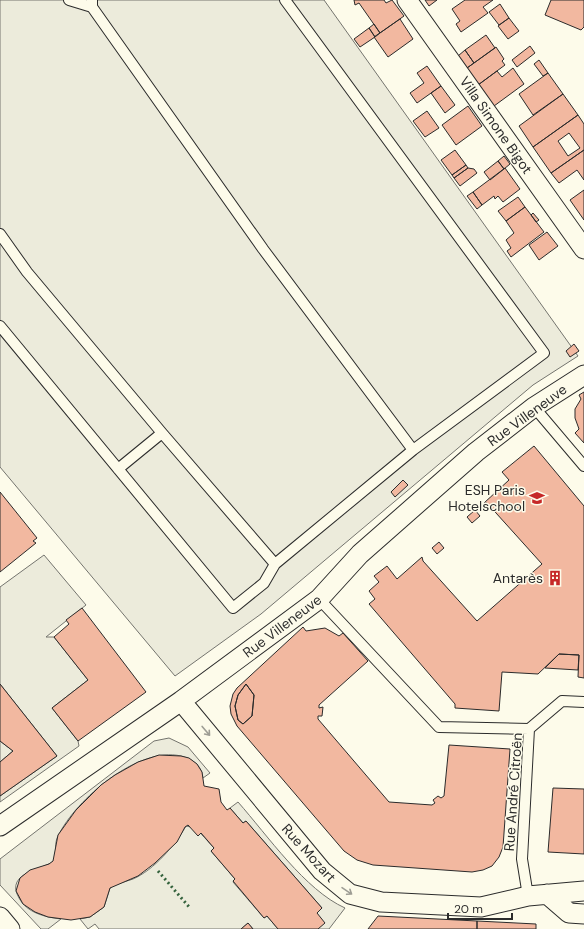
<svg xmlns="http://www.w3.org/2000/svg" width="584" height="929" viewBox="0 0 584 929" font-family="'DM Sans',sans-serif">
<rect width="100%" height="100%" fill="#fdfbea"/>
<path fill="#ecebdb" stroke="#74746e" d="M0 0H324L578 356 533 385 261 614 175 676 0 467Z
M44 555 86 605 46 637H54L88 680 52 708 78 741 79 746 0 802V796L57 756 0 684V587Z
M169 738 188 747 210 773 203 778C202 766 193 759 181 756 138 746 76 799 58 836 54 843 57 852 54 860 49 869 3 871 19 898 27 913 45 917 61 919L48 929H41L0 885V859L154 741Z
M0 741 13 751 0 762Z
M238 802C268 836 305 890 345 908L329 929H318L317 913 322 908 246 821 243 823 230 808Z
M186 826C198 827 206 840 214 848L211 851 235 879 233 882 264 918 267 916 278 929H253L248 923 241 929H99L95 924 88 929 80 919 90 917 104 907 110 888C117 883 125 882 133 879 154 870 175 845 186 826Z"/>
<path fill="#f2b8a0" stroke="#2b2b2b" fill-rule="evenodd" d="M354 0H384L386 3 392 0 404 16 380 33 359 3 355 5Z
M425 0H437L429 6Z
M465 0H493L483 7 488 13 461 32 456 24 460 21 452 9Z
M551 0H584V27L581 30 545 15Z
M500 4 509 18 499 25 489 12Z
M509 18 519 31 508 39 498 26Z
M400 19 413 39 388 57 374 37Z
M374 24 380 33 375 37 369 28Z
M369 28 375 37 360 47 354 39Z
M486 35 495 48 474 63 465 50Z
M530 46 535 53 517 67 512 60Z
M496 47 504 59 502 61 505 65 478 85 467 68Z
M465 50 474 63 467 68 458 56Z
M539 60 548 73 543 76 534 64Z
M427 66 441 86 417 103 410 93 424 83 417 73Z
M513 68 524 84 494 106 478 85 497 71 502 77Z
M548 73 563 94 533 115 519 94Z
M441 86 455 105 445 113 431 93Z
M563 94 578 115 533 147 519 126Z
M468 106 482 126 456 145 442 125Z
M427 111 439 128 425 137 413 121Z
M578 115 584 124V150L551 173 533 147ZM569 133 580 148 568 156 558 141Z
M455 150 466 165 452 175 441 160Z
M584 150V180L577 170 559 183 551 173Z
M504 156 510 164 504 169 498 161Z
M498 161 504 169 490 180 484 172Z
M466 165 468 168 454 178 452 175Z
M468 168 474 169 477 173 460 186 454 178Z
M505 168 520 189 503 202 498 196 495 199 494 196 482 205 473 192Z
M584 190V220L570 200Z
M473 192 482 205 477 209 467 196Z
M518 197 525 207 506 221 498 211Z
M525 207 544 232 511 257 507 251 511 248 506 240 514 233 506 221Z
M533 213 539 220 536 222 531 215Z
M547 232 558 246 539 260 529 245Z
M574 344 579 351 570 357 566 351Z
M584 392V443L575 433 579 429 575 418V409L581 399 579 395Z
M534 446 584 506V678L578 677 579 655 559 654 538 674 502 672 499 711 455 708V704L369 604 375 599 369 591 379 582 374 576 387 566 397 579 422 557 423 561 477 621 542 564 487 503H484L509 480 502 472Z
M403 480 408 485 395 497 391 492Z
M0 492 37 538 33 541 36 543 0 572Z
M475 510 480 516 472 523 467 517Z
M439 542 444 548 437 554 432 548Z
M82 608 146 692 78 741 52 708 88 680 54 637 69 624 66 620Z
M303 627 306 631 325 628 339 636 343 633 368 661 319 705V708L323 707 322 716H318V719L389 802 432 805 435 803 433 800 438 796 441 798 444 796 449 745 510 749 503 847 499 857 492 866 483 870 472 872 373 865 357 860 344 851 237 726 231 714 230 706 233 694 237 688ZM246 684 254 695 252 716 243 724 238 720 235 706 238 695Z
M559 654 579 655 578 670 545 668Z
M0 684 57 756 0 796V762L13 751 0 741Z
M246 684 254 695 252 716 243 724 238 720 235 706 238 695Z
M159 755 181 756 189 758 197 764 202 772 204 786 219 789 221 802 227 810 230 808 243 823 246 821 322 908 317 913 325 923 318 929H278L267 916 264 918 233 881 235 879 211 851 214 848 201 833 198 836 188 825 185 827 177 842 155 863 138 876 110 888 104 907 90 917 71 920 48 917 35 912 23 904 16 891 20 878 30 870 49 864 53 861 58 835 76 810 101 785 115 775 138 762Z
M553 788 584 789V854L548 852Z
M378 916 477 921V929H368Z
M477 921 536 924V929H477Z
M248 923 253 929H241Z"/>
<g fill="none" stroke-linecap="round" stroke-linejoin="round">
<g stroke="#2b2b2b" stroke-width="12">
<path id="service" d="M69 0 92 7
M92 0V7L263 249 413 450 544 353 285 0
M0 234 27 272 162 433 275 564 413 450
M0 326 233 608 264 583 275 564
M534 407 584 466
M118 469 162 433
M319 599 439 727 529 729
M528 896 522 859 529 729 562 701 584 702"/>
</g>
<g stroke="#2b2b2b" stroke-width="21">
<path id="minor" d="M407 0 584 249
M181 701 322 871 350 894 381 902 481 907 528 896 584 891
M0 826 181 701 319 599 360 554 476 452 534 407 584 375
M547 894 569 913 584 914
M0 917 10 929"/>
</g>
<use href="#service" stroke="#fdfbea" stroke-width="10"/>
<use href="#minor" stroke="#fdfbea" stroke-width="19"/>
<path stroke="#34623c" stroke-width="3" stroke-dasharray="2 3" stroke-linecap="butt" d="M158 871 190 908"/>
</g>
<defs><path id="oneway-shaft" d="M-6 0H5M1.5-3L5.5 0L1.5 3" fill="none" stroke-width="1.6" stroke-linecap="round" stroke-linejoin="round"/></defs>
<g stroke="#9e9d94">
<use href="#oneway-shaft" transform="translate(206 731) rotate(50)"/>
<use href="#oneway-shaft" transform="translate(347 891) rotate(34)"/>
</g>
<defs>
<g id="university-bare" transform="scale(1.2)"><path d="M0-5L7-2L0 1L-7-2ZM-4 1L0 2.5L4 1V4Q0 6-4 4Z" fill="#c62828" stroke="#fdfbea" stroke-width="2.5" paint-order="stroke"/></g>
<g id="building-bare" transform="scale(1.2)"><path d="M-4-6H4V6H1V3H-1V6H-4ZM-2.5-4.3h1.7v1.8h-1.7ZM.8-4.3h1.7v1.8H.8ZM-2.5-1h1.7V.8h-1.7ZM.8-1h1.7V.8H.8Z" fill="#c62828" stroke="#fdfbea" stroke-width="2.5" paint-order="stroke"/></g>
</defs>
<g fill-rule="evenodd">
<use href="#university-bare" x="537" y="498"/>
<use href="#building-bare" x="555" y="578"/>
</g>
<g text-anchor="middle" stroke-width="3" stroke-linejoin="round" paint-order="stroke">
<g font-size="14" fill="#2b2b2b" stroke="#fdfbea">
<text transform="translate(496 125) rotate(55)" y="5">Villa Simone Bigot</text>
<text transform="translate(527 415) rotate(-36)" y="5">Rue Villeneuve</text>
<text transform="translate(282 626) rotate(-37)" y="5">Rue Villeneuve</text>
<text transform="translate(513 792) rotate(-86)" y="5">Rue André Citroën</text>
<text transform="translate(309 853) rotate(48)" y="5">Rue Mozart</text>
</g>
<g font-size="14" fill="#2b2b2b" stroke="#fdfbea" text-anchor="end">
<text x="525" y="495">ESH Paris<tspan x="525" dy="16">Hotelschool</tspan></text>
<text x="543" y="583">Antarès</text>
</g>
</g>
<path d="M448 913v6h64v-6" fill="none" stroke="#2b2b2b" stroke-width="2"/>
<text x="454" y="913" font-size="12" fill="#2b2b2b" stroke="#fdfbea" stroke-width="3" paint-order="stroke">20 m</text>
</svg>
